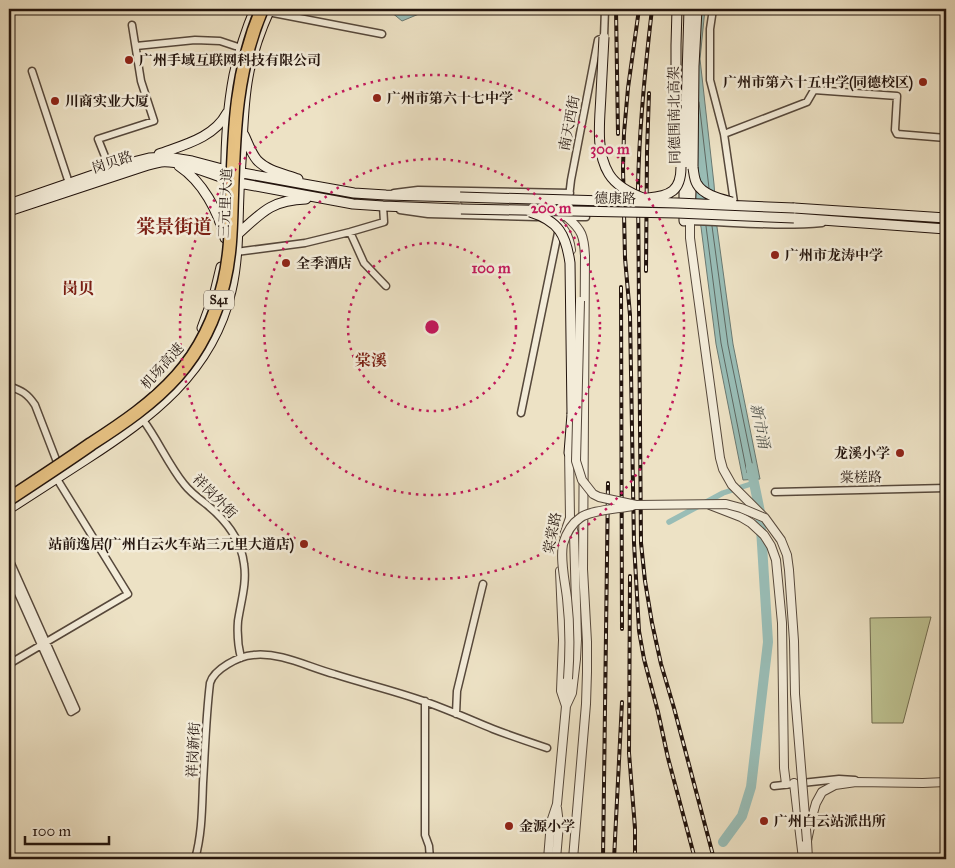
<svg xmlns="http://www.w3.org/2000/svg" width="955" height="868" viewBox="0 0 955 868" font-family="'IM FELL Great Primer','Noto Serif SC',serif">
<rect width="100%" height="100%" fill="#ede2c5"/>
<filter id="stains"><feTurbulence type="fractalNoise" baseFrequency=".004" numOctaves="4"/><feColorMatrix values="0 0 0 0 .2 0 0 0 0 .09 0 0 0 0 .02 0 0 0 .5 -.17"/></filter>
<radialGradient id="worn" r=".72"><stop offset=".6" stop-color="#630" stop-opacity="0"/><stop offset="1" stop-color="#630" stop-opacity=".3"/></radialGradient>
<path fill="#bdc291" stroke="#706b4f" d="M931 617 903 723H872L870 618Z"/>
<path fill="#99bdb6" stroke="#6a7972" d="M391 9H431L402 21 391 12Z
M688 9H705L700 59 714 184 717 227 733 344 760 479 743 480 716 344 701 227 692 194Z"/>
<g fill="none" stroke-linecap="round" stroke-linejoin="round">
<path stroke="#5e6862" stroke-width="1" d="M699 102 709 188
M706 226 721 343 747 473 749 475H752L754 472 728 345 712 226"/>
<path stroke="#99bdb6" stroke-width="5.5" d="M669 522 723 493 754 483"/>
<path stroke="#99bdb6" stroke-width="10" d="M723 842 742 816 751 787 768 642 760 512 751 468"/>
<g stroke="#56483b" stroke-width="9">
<path id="minor" d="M713 9 710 29V80L724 134 737 223
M268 12 382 34
M136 46 195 40 220 41 241 48
M32 71 69 183
M724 134 807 102 814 90 897 96 895 130 897 134 946 138
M110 169 98 139 154 121 141 81 132 25
M394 193 418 190 570 193
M400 210 428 214 537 217
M567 214 571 180 598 40 604 37 605 9
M549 217H586
M687 221C732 222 777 227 822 223
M350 232 364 263 386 286
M236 252 305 243 350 232 384 222 383 206 385 207
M9 386C22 391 27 393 35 405L57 462
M521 413 559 228
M143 420C158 440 168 464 184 484 190 492 198 498 206 504 226 520 241 539 244 564 247 583 241 601 238 621 237 634 238 646 241 658
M775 492 946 488
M9 559 76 709 71 712 9 573
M9 664 128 594 57 479
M425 701V835L429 846 430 859
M456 714 457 691 483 584
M774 786 839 779 855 780
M195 859C202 834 202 809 203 783 205 750 206 716 210 683 214 669 239 656 253 655 281 652 308 667 334 674 365 684 396 691 426 702 449 710 471 720 493 729 511 736 529 742 547 748"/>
</g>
<g stroke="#56483b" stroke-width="10">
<path id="tertiary" d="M551 217C563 226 569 234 571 250
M567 217C582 230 584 236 585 256L583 569 587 642V672L586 704 573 859
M690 221V238L720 458 723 469 732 485 764 517
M710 505 741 517 751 523 764 535 771 546 776 560 782 623 784 768 786 784
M564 535 570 518 569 448
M566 702 568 679
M566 706 572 693 576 659 577 639 574 534 571 521
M794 783 803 859
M548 859 551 822 557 804 566 706 561 691 563 640 560 571
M556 859 559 824 557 808
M808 859 807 841 812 817 816 803 822 792 835 785 856 782 923 783 946 782"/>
</g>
<g stroke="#23140d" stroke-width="11">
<path id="secondary" d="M677 9 676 45V104L681 158
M689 9 686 111V152L691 191 690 221
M244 135C248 143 251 153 257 160 267 171 285 174 298 179
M159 154C183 145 214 138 227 113
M179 166C203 182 218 211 225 238
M693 168 694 66 697 9
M684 169V221
M226 199C225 158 226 116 234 75 239 53 246 30 255 9
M9 204 125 164 149 158 167 157 192 161 226 170 354 193 386 195 460 197
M794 208 946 218
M9 211 142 167C148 165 154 163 161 162 184 160 215 177 239 183L353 204 383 206 461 209
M794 218 946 229
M238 234C262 212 272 200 306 199
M202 328 215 292 221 267
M569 453 572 414
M9 509C34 493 59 477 85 460 151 417 212 373 231 291 240 253 237 213 240 175 243 142 242 109 248 77 252 53 260 31 270 9"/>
</g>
<use href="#minor" stroke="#f3ecd9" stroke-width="6"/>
<use href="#tertiary" stroke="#f3ecd9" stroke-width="8"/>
<use href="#secondary" stroke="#f3ecd9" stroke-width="9"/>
<g stroke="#23140d" stroke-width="4">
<path id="rail" d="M616 9 618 134
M639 9 628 88 624 133 623 168 625 258 630 315 634 543 639 631 644 659 658 712 668 758 695 859
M652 9C645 69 639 128 638 188L641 543 645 581 652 623 661 664 674 708 714 859
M646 271 647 152 649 93
M621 287 622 629
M630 576 629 753 635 828V859
M603 859 608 483
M614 859 622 702"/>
</g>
<use href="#rail" stroke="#f3ecd9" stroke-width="2" stroke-dasharray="5.5" stroke-linecap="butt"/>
<g stroke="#56483b" stroke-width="10" stroke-linecap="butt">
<path id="tertiary-bridge" d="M580 301 576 461 582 480 593 494 599 497 636 505 726 504 741 508 765 518 781 540 787 555 789 570 794 641 795 694 807 841
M568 679C570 652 570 624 567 598 565 581 560 560 563 544 566 534 571 524 580 518 590 510 618 509 632 506"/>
</g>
<g stroke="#23140d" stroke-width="11" stroke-linecap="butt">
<path id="secondary-bridge" d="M604 37C603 56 602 75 601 94 600 120 595 151 609 174 617 187 632 194 646 199
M693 168C694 173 694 179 697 184 703 195 721 199 732 202
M460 197 677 203 794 208
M648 198C670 196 681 191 681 167
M461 209 677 213 794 218
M530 212C559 221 566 235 570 263L572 414"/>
</g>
<g stroke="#23140d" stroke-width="15" stroke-linecap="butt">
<path id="motorway-bridge" d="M9 499C36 481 64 463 91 444 122 424 153 403 177 376 201 349 216 316 224 282 231 253 231 224 232 195 234 129 236 70 262 9"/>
</g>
<use href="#tertiary-bridge" stroke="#f3ecd9" stroke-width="8"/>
<use href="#secondary-bridge" stroke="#f3ecd9" stroke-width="9"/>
<use href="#motorway-bridge" stroke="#e6c182" stroke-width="12"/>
</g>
<g fill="none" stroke="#c2185b" stroke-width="2.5" stroke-dasharray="2.5 5">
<circle cx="432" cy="327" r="84"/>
<circle cx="432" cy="327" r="168"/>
<circle cx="432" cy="327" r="252"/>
</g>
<g fill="#8f2418" stroke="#f3ecd9" stroke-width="2">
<circle cx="129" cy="60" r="5"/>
<circle cx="923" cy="82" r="5"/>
<circle cx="377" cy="98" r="5"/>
<circle cx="55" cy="101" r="5"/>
<circle cx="775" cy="255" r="5"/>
<circle cx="286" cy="263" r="5"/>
<circle cx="900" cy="453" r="5"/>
<circle cx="304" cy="544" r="5"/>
<circle cx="764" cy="821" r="5"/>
<circle cx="509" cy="826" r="5"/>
</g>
<g text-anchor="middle" stroke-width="5" stroke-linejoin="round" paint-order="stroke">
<rect fill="#f3ecd9" stroke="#61554a" stroke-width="1" x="204" y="290.5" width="30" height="19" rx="4"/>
<g font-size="12" font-weight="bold" fill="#23140d">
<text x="219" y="304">S41</text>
</g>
<g font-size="14" font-weight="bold" fill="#23140d" stroke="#f3ecd9" text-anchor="start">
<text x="139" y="65">广州手域互联网科技有限公司</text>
<text x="913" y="87" text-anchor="end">广州市第六十五中学(同德校区)</text>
<text x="387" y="103">广州市第六十七中学</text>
<text x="65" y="106">川商实业大厦</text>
<text x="785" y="260">广州市龙涛中学</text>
<text x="296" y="268">全季酒店</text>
<text x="890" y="458" text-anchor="end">龙溪小学</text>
<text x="294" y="549" text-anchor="end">站前逸居(广州白云火车站三元里大道店)</text>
<text x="774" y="826">广州白云站派出所</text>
<text x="519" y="831">金源小学</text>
</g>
<g font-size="14" fill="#23140d" stroke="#f3ecd9">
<text transform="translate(674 115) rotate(-91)" y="5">同德围南北高架</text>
<text transform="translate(569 123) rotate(-79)" y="5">南天西街</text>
<text transform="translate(112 162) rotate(-18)" y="5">岗贝路</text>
<text transform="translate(615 198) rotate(1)" y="5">德康路</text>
<text transform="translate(225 203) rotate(-87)" y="5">三元里大道</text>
<text transform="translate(162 366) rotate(-48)" y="5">机场高速</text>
<text transform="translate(861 477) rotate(-1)" y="5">棠槎路</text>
<text transform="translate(215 496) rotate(45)" y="5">祥岗外街</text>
<text transform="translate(552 533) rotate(-79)" y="5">棠棠路</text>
<text transform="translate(193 750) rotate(-87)" y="5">祥岗新街</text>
</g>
<g font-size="15" font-style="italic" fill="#4c4f48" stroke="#f3ecd9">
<text transform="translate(760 426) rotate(79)" y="5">新市涌</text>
</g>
<g font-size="16" font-weight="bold" fill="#7a1f14" stroke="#f3ecd9">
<text x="78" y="294">岗贝</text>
<text x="371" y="366">棠溪</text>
</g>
<g font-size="19" font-weight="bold" fill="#7a1f14" stroke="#f3ecd9">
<text x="174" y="233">棠景街道</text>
</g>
</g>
<circle cx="432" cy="327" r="8" fill="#c2185b" stroke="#f3ecd9" stroke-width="2.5"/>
<g font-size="15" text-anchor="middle" font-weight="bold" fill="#c2185b" stroke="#f3ecd9" stroke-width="5" stroke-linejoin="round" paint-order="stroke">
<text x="610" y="154">300 m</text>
<text x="551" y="213">200 m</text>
<text x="491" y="273">100 m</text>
</g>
<rect width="955" height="868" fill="none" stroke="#ede2c5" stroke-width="30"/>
<rect x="10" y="10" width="935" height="848" fill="none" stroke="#23140d" stroke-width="2.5"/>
<rect x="15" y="15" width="925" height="838" fill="none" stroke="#23140d"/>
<path d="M25 836v8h84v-8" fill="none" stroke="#23140d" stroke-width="2.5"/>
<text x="32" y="836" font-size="15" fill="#23140d" stroke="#f3ecd9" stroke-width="4" paint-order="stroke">100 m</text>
<rect width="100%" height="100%" filter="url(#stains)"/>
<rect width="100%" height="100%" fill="url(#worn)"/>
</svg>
